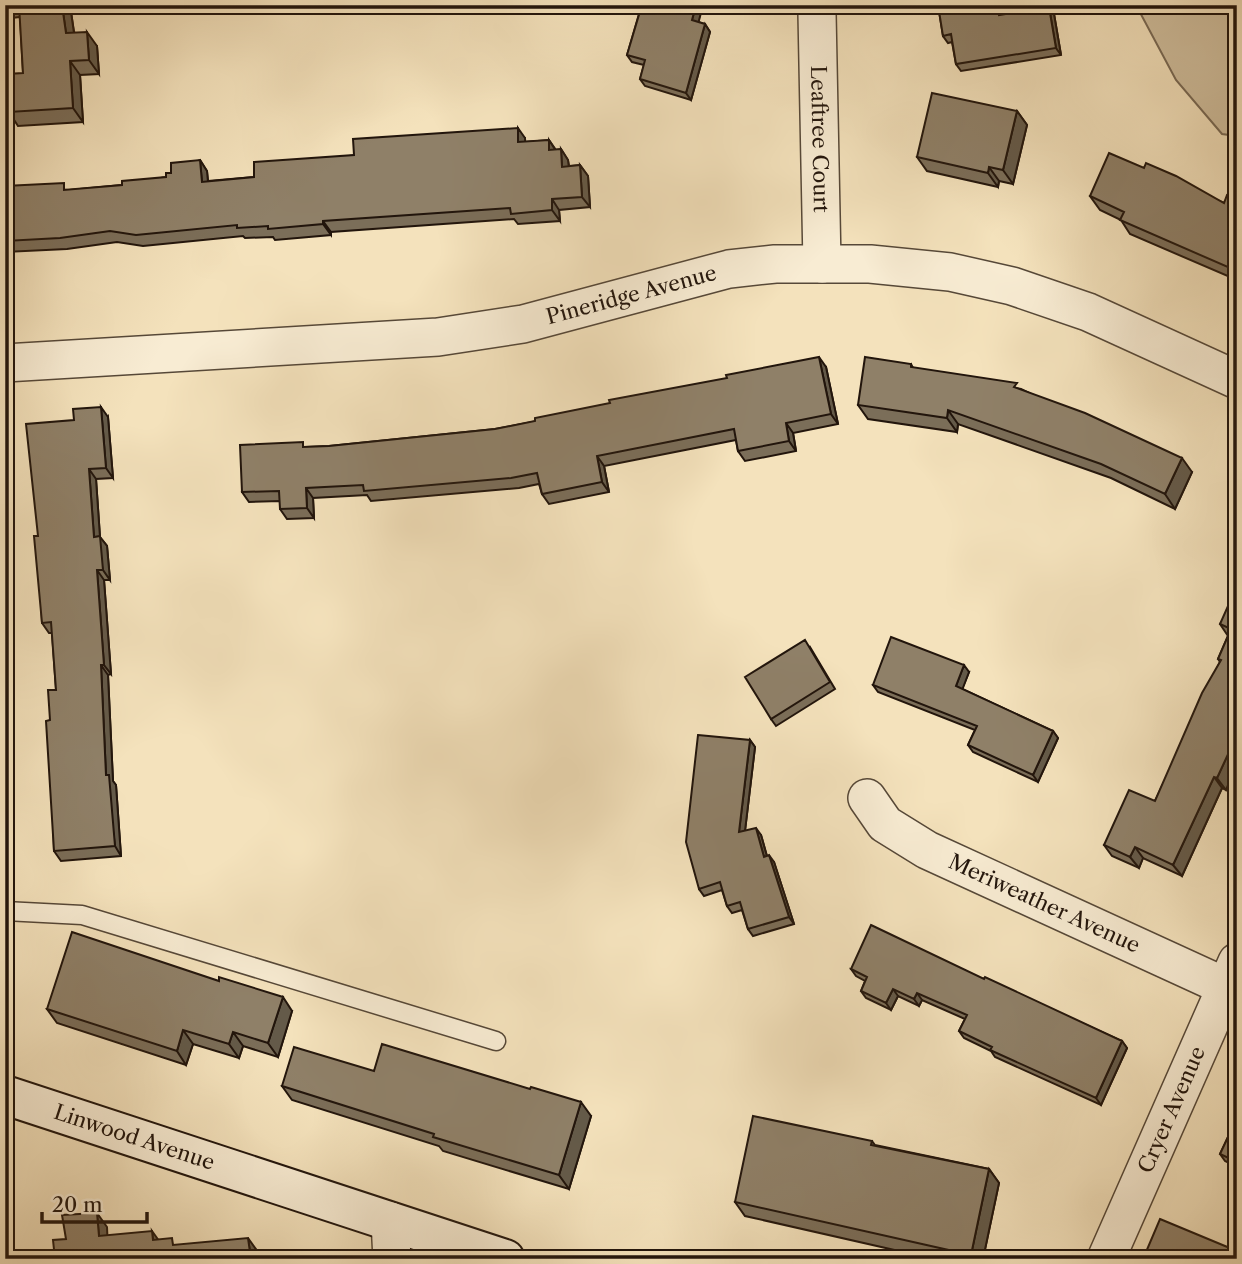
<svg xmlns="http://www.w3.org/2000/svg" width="1242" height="1264" viewBox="0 0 1242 1264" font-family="'Libre Caslon Text',serif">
<rect width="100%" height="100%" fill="#f4e2bc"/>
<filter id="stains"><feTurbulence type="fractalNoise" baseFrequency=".00286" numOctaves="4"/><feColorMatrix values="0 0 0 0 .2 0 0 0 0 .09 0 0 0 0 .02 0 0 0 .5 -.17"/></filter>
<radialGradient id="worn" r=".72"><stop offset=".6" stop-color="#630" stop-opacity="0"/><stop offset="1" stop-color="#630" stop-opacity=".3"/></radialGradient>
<path fill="#d0bf9e" stroke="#796a55" stroke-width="2" d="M1136 5H1237V136L1222 134 1176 80Z"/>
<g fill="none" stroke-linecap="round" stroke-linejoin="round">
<g stroke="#564838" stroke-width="21">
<path id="service" d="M5 911 82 915 496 1041"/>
</g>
<g stroke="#564838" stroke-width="40">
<g id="minor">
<path id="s1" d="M817 13 822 264"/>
<path id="s2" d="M5 363 438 337 523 324 729 269 775 264H870L950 272 1012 286 1088 312 1237 380"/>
<path id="s3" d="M867 798 885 824 927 850 1237 992"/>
<path d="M390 1221 392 1259"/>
<path id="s4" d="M1106 1259 1237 962"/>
</g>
</g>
<g stroke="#22150c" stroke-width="42">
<g id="secondary">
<path id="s5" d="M5 1095 505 1259"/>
</g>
</g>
<use href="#service" stroke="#f8ecd3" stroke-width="18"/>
<use href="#minor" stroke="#f8ecd3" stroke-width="37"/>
<use href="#secondary" stroke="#f8ecd3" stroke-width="38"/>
</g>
<path fill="#7b6e59" stroke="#22150c" stroke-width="2" d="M5 5H70L74 32 97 46 99 74 80 75 83 122 18 126 9 112 23 73 20 17 12 18 5 8Z
M631 5H703L698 22 705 24 710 32 691 100 645 86 640 79 644 65 632 62 627 55 639 14 636 13Z
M938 5H1001L1002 15 1049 7 1054 14 1061 55 961 71 956 64 952 42 948 43 943 36Z
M1017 111 1027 125 1013 184 999 181 998 187 927 171 917 157Z
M525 138V142L549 140 556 150 561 149 568 160 569 166 580 165 588 176 590 207 559 210 560 221 518 224 514 219 331 232V235L275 240 273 237 245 238 243 236 143 246 117 242 67 249 5 252V186L69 190 122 185 166 177 171 173 200 160 207 171 208 181 254 177 354 155Z
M1144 168 1224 203 1237 199V280L1130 234 1121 220 1100 210 1090 196Z
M911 364 913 368 1021 389 1192 472 1175 509 1111 478 958 424 957 432 868 419 858 405Z
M826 367 838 424 793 433 796 451 745 461 738 451 736 440 604 466 609 492 549 504 542 494 539 484 519 488 371 501 367 495 313 498 314 518 287 519 280 509V501L249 502 242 492 306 447 329 446 495 429Z
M108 417 113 478 96 479 100 537 107 546 110 580H104L111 674 108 675 113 781 116 785 121 856 61 861 54 851 50 720 56 690 52 633H49L42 623 38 536Z
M1237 599V764L1226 790 1222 788 1182 876 1143 858 1139 868 1112 856 1104 845 1155 801 1220 662 1218 659 1228 636 1220 624Z
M810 647 835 689 776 726 771 719Z
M969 672 962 689 1053 731 1058 738 1038 782 973 752 968 745 975 730 878 692 873 685Z
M750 740 755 747 745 831 761 835 767 856 774 862 794 924 753 936 748 929 742 910 732 913 727 906 722 890 704 896 699 889Z
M851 969 984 979 1122 1041 1127 1048 1101 1105 995 1057 991 1051 964 1038 959 1031 965 1019 922 1000 919 1006 898 996 891 1010 866 998 861 991 865 981 856 976Z
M47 1009 292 1011 278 1057 243 1046 239 1058 193 1044 186 1065 57 1023Z
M374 1071 591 1116 569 1189 443 1151 439 1146 292 1100 282 1086Z
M1237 1118V1167L1225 1161 1220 1154Z
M872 1141 875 1145 989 1169 999 1183 983 1259H934L745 1216 735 1202Z"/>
<path fill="#645a49" stroke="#22150c" stroke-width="2" d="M62 5H70L76 47 66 33Z
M696 5H703L697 28 692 20Z
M997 5H1001L1004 22 999 15Z
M1049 7 1054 14 1061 55 1056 48Z
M705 24 710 32 691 100 686 93Z
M87 32 97 46 99 74 89 60Z
M70 61 80 75 83 122 73 108Z
M1017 111 1027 125 1013 184 1003 170Z
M518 128 525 138 526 153 518 142Z
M549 140 556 151 549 150Z
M561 149 568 160 570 177 562 167Z
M200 160 207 171 209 193 202 182Z
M580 165 588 176 590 207 582 197Z
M989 167 999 181 998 187 988 173Z
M552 199 559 210 560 221 552 210Z
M323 221 331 232V235L323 224Z
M819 357 826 367 838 424 831 414Z
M101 407 108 417 113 478 106 468Z
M948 410 958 424 957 432 947 418Z
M786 423 793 433 796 451 789 441Z
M597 456 604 466 609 492 602 482Z
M1182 458 1192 472 1175 509 1165 494Z
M89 469 96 479 100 537 107 546 110 580 103 570 94 537Z
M306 488 313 498 314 518 307 508Z
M97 570 104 580 111 674 104 665Z
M101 665 108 675 113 781 116 785 121 856 115 846 106 775Z
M964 665 969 672 961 693 956 686Z
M1053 731 1058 738 1038 782 1033 775Z
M1236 737 1237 738V764L1226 790 1217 778Z
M750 740 755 747 744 839 739 832Z
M1214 777 1222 788 1182 876 1173 865Z
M756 828 761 835 769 864 764 857Z
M1135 847 1143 858 1139 868 1130 857Z
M769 855 774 862 794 924 789 917Z
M893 989 898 996 891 1010 886 1003Z
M917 993 922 1000 919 1006 914 999Z
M283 997 292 1011 278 1057 268 1043Z
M183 1030 193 1044 186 1065 177 1051Z
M233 1032 243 1046 239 1058 229 1044Z
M1122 1041 1127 1048 1101 1105 1096 1098Z
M581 1102 591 1116 569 1189 559 1175Z
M989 1169 999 1183 983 1259H973L971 1255Z
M97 1213 107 1227 108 1250 99 1236Z
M152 1231 162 1245 153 1240Z
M248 1238 258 1252 259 1259H251Z"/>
<path fill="#8f8068" stroke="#22150c" stroke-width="2" d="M19 5H62L66 33 87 32 89 60 70 61 73 108 9 112 7 74 23 73Z
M696 5 692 20 705 24 686 93 640 79 645 60 627 55 641 8 631 5Z
M938 5H997L999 15 1049 7 1056 48 956 64 951 34 943 36Z
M932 93 1017 111 1003 170 989 167 988 173 917 157Z
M518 128V142L549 140V150L561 149 562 167 580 165 582 197 552 199V210L511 214 510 208 323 221V224L268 229V226L237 228V225L136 235 110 231 60 238 5 241V186L64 183V190L122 185V181L166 177V173H171V163L200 160 202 182 254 177V162L354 155 353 139Z
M1109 153 1144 168 1146 163 1176 176 1224 203 1227 195 1237 199V271L1120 220 1124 212 1090 196Z
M819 357 831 414 786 423 789 441 738 451 734 429 597 456 602 482 542 494 537 473 511 478 364 491 363 485 306 488 307 508 280 509 279 491 242 492 240 445 303 442V447L329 446 495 429 535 421V418L610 403 609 400 727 378 726 375Z
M865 357 911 364V367L1017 383 1014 387 1085 413 1182 458 1165 494 1101 464 948 410 947 418 858 405Z
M101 407 106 468 89 469 94 537 100 536 103 570H97L104 665H101L106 775H109L115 846 54 851 46 721 50 720 48 690H56L51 622 42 623 34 536H38L26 424 74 420 73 409Z
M1232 597 1237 599V737H1236L1217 778 1214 777 1173 865 1135 847 1130 857 1104 845 1129 790 1155 801 1202 693 1221 660 1218 659 1231 629 1220 624Z
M891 637 964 665 956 686 1053 731 1033 775 968 745 977 726 873 685Z
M805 640 830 682 771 719 745 677Z
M698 735 750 740 739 832 756 828 764 857 769 855 789 917 748 929 740 902 727 906 720 882 699 889 686 842Z
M871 925 984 979 985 977 1122 1041 1096 1098 990 1050 992 1047 959 1031 967 1015 917 993 914 999 893 989 886 1003 861 991 867 977 851 969Z
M72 932 219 981V977L283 997 268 1043 233 1032 229 1044 183 1030 177 1051 47 1009Z
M382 1044 530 1089 531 1087 581 1102 559 1175 433 1137 434 1134 282 1086 294 1047 374 1071Z
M753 1116 872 1141 871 1145 989 1169 971 1255 735 1202Z
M1237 1118V1162L1220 1154Z
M97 1213 99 1236 152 1231 153 1240 172 1238 173 1245 248 1238 251 1259H55L53 1240 66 1239 62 1215Z
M1160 1219 1237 1251V1259H1143Z"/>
<g text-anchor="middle" stroke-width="5" stroke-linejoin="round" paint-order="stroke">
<g font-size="21" fill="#22150c" stroke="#f8ecd3">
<text dy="7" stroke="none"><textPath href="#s1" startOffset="126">Leaftree Court</textPath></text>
<text dy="7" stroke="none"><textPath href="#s2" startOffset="632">Pineridge Avenue</textPath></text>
<text dy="7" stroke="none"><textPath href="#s3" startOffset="210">Meriweather Avenue</textPath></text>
<text dy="7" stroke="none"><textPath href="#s4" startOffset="163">Cryer Avenue</textPath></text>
<text dy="7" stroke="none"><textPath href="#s5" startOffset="136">Linwood Avenue</textPath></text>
</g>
</g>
<rect width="1242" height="1264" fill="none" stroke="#f4e2bc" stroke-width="28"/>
<rect x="7" y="7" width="1228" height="1250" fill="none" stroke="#22150c" stroke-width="3.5"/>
<rect x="14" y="14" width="1214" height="1236" fill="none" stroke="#22150c" stroke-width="2"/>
<path d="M42 1212v10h105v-10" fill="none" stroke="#22150c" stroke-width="3.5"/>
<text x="52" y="1212" font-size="21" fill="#22150c" stroke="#f8ecd3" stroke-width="5" paint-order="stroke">20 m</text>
<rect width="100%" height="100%" filter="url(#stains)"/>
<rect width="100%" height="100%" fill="url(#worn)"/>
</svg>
